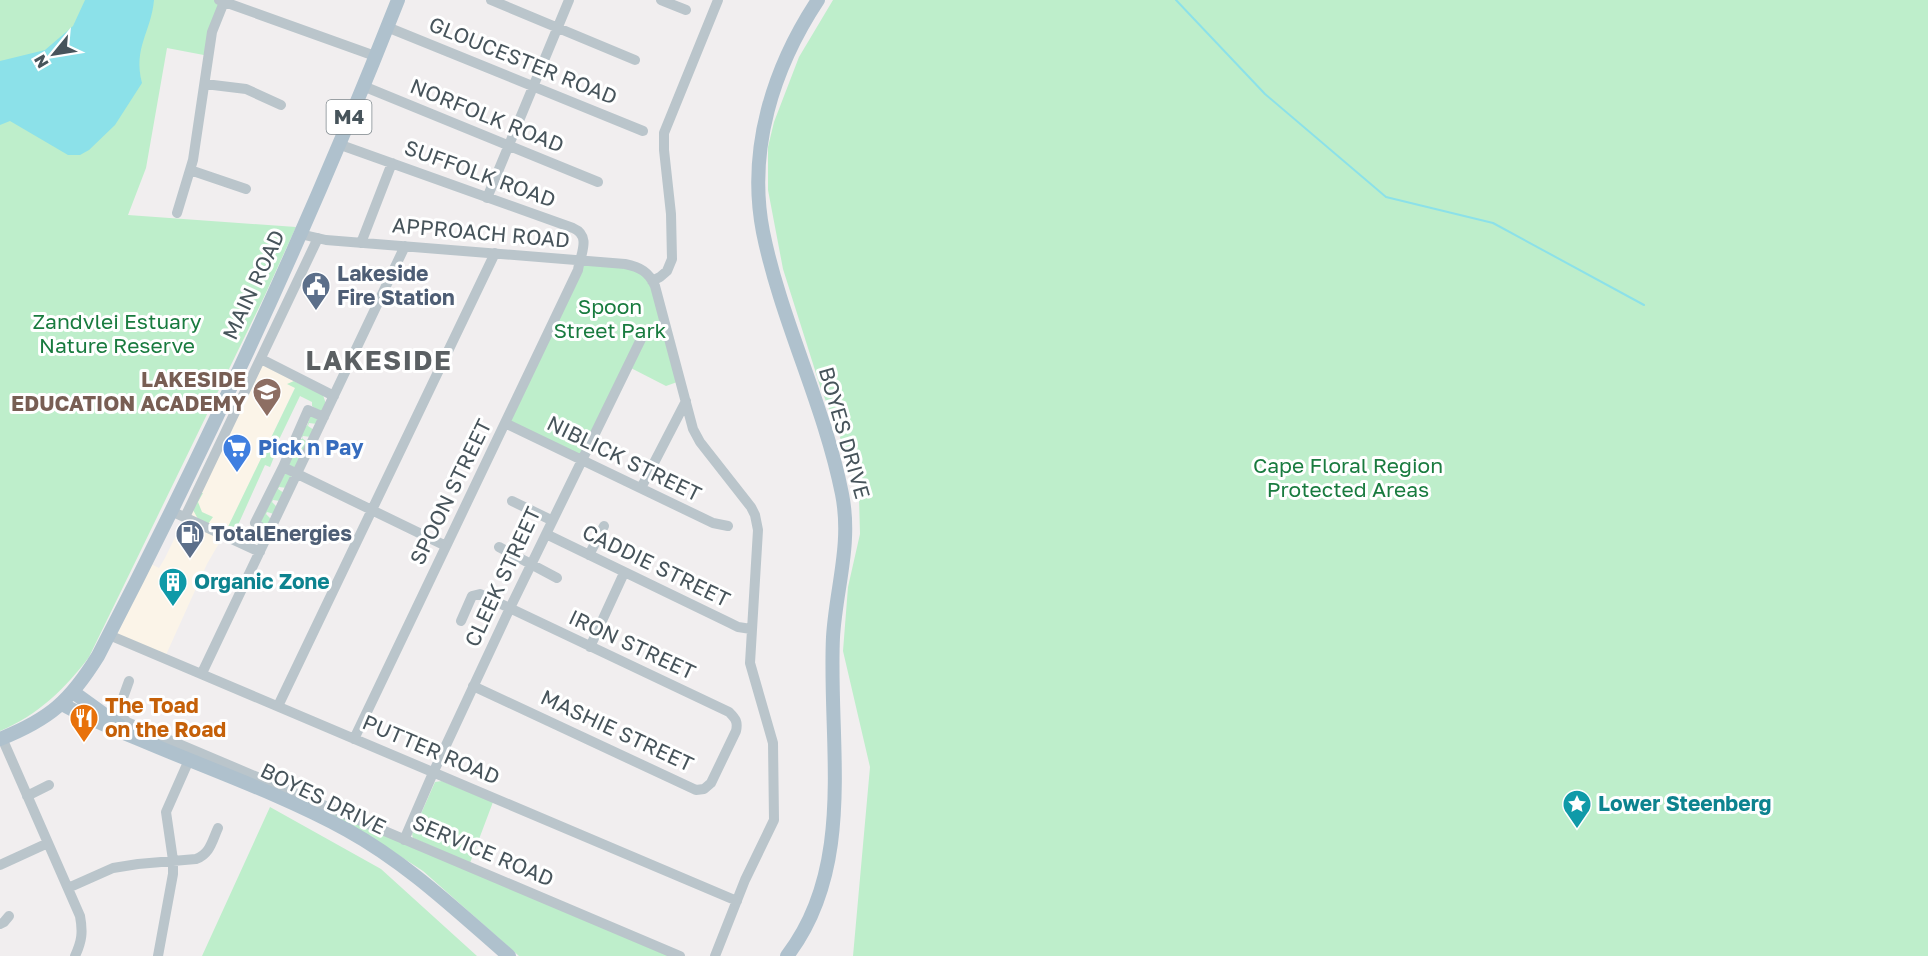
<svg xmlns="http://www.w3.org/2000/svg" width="1928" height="956" viewBox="0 0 1928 956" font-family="'Golos Text',sans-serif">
<rect width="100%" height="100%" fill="#f1eeef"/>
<path fill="#fbf4e8" d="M261 359 299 379 229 526 207 564 165 657 116 637 151 564 159 568 165 558Z"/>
<path fill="#beeecb" d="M0 0H219L209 56 167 48 146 168 128 215 296 227 265 295 89 657C65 689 38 715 0 731Z
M833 0H1928V956H853L870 767 843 651 848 587 860 534 859 498 850 463 820 386 783 269 768 190V147L774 122 799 57Z
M579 260 646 272 680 381 666 386 627 366 581 459 505 423Z
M294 381 323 395 326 404 322 413 312 406V402L300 396 274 450 270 454 274 457 270 467 265 465 238 525 248 530 247 532 251 534 254 529 265 533 258 543 254 544 225 533 295 388 287 384Z
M311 414 320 417 317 424 309 423 308 426 314 430 311 437 303 436 302 438 308 443 304 452 297 450 296 452 302 457 296 469 288 468 298 438 302 439V437L300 434 305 425 307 426Z
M286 472 292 477 287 488 279 487 278 489 284 493 280 501 273 500 272 502 277 507 274 514 267 512 266 514 272 520 268 527 259 521Z
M201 493H203L198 502 202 512 213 517 208 524 198 519 193 510Z
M442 781 493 802 470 863 413 838 412 834 435 782Z
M301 798 672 956H519L423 871 360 830Z
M270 807 381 869 477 956H202Z"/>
<path fill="#8ce1e9" d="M85 0H154C151 33 133 47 142 83L115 125 89 150 80 155H68L10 121 0 125V61L45 50 73 26Z"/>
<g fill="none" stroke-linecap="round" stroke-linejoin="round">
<path stroke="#8ce1e9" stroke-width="2" d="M1176 0 1265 94 1386 197 1493 223 1644 305"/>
<path stroke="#bac5cb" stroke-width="10" d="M219 0 375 56
M491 0 635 60
M661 0 686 10
M387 27 643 131
M205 84 246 89 281 105
M363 86 598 182
M338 144 573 228C592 236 580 255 578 270L354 739
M190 170 246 189
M487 198 569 0
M177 213 193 160 212 32 224 2
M300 234 326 240 625 264C640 267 649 272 655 286L693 429 700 442 751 507 755 515 758 530 750 663 773 743 774 820 745 880 715 956
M361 243 392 163
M652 281 660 277 667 271 672 259 671 214 664 150V133L718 0
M261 359 334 396
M505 423 713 523 728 526
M283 467 308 410 324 417
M641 488 686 401
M512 501 551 520
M171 511 260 552
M185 517 318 238
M269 533 255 523 283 467 446 546
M546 534 730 623 738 627 751 629
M499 547 557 578
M589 555 604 526
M461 621 472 596 480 594 729 712C736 719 738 722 736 731L711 783 704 789 696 790 473 686
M109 635 737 901
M590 647 624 573
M202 673 405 246
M129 681 119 709 122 717 127 722 680 956
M278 706 495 253
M2 738 80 916C83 932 82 941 75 956
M27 796 49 785
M404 840 433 773 510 608 643 335
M0 865 48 843
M68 888 113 868 138 864 196 859C210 854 212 841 218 828
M0 924 4 922 9 916
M158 956 173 874V860L166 812 189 760"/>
<path stroke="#afc1cd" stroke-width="14" d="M73 692 120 726
M62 704C88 719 114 729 141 740 209 769 281 794 347 830 407 863 457 911 509 956
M0 739C50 719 70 701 98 656 209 442 310 224 398 0
M787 956C857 865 828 743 833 637 836 588 852 544 842 494 824 404 781 321 763 232 747 150 773 68 818 0"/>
</g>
<defs>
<g id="civic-pin" transform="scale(1.5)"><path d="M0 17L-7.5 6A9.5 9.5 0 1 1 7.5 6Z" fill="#5c6f8a" stroke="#fff"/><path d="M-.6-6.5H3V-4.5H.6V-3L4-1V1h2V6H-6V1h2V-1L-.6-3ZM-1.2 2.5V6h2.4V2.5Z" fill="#fff"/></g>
<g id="school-pin" transform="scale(1.5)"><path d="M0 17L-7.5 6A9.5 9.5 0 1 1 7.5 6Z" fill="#8d6e63" stroke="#fff"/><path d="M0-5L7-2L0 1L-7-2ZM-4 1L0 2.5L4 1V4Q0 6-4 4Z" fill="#fff"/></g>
<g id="supermarket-pin" transform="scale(1.5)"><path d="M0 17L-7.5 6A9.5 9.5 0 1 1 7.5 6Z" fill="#3f7fe0" stroke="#fff"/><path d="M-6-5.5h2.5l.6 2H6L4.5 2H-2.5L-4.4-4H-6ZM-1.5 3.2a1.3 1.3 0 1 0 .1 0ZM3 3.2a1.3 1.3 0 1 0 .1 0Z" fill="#fff"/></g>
<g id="fuel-pin" transform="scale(1.5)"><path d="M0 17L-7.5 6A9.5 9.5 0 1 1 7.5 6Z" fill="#5c6f8a" stroke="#fff"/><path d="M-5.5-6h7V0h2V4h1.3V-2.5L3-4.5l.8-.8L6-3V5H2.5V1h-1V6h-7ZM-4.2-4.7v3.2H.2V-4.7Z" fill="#fff"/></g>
<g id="building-pin" transform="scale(1.5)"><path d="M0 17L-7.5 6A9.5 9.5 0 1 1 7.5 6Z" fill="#0f9aa8" stroke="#fff"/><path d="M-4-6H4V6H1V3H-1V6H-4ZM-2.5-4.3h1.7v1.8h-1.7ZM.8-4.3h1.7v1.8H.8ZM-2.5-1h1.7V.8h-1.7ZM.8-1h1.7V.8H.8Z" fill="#fff"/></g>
<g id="restaurant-pin" transform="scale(1.5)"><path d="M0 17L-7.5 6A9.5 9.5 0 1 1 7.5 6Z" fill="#e8710a" stroke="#fff"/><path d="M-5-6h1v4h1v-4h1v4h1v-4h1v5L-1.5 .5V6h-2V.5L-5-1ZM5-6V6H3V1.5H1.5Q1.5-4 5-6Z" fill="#fff"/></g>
<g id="sight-pin" transform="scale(1.5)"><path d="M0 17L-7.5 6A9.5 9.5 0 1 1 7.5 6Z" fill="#0f9aa8" stroke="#fff"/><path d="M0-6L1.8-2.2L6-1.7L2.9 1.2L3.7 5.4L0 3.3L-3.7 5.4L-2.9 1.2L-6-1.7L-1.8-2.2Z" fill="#fff"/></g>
</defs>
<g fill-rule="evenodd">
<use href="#civic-pin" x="316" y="286"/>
<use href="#school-pin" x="267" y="392"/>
<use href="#supermarket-pin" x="237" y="448"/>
<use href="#fuel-pin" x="190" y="534"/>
<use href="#building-pin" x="173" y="582"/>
<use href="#restaurant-pin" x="84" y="718"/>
<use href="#sight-pin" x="1577" y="804"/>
</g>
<g text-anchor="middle" stroke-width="6" stroke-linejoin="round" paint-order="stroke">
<rect fill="#fff" stroke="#7e878c" stroke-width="1.5" x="326.5" y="100" width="45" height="34" rx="4.5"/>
<g font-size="20" font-weight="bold" fill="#47545b">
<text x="349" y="124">M4</text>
</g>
<g font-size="21" fill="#47545b" stroke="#fff">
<text transform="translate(523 61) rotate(22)" y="7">GLOUCESTER ROAD</text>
<text transform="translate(487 116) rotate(22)" y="7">NORFOLK ROAD</text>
<text transform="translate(480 174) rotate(20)" y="7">SUFFOLK ROAD</text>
<text transform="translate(481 233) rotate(5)" y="7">APPROACH ROAD</text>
<text transform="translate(254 285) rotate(-65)" y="7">MAIN ROAD</text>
<text transform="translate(844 433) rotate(74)" y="7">BOYES DRIVE</text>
<text transform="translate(624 459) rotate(26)" y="7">NIBLICK STREET</text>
<text transform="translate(451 492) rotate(-64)" y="7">SPOON STREET</text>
<text transform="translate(656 566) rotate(26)" y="7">CADDIE STREET</text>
<text transform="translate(503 577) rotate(-65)" y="7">CLEEK STREET</text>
<text transform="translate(632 645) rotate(25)" y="7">IRON STREET</text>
<text transform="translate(617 731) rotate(25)" y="7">MASHIE STREET</text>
<text transform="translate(431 750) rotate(23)" y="7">PUTTER ROAD</text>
<text transform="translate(323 799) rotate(26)" y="7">BOYES DRIVE</text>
<text transform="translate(483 851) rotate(23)" y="7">SERVICE ROAD</text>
</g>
<g font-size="21" font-weight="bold" fill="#4e5e75" stroke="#fff" text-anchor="start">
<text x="337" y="281">Lakeside<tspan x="337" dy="24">Fire Station</tspan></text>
<text x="211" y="541">TotalEnergies</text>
</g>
<g font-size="21" fill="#197b3f" stroke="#fff">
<text x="610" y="314">Spoon<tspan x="610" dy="24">Street Park</tspan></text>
<text x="117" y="329">Zandvlei Estuary<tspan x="117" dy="24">Nature Reserve</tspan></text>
<text x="1348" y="473">Cape Floral Region<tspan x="1348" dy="24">Protected Areas</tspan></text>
</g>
<g font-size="21" font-weight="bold" fill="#785e54" stroke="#fff" text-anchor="end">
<text x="246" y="387">LAKESIDE<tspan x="246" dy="24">EDUCATION ACADEMY</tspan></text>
</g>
<g font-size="21" font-weight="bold" fill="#366cbe" stroke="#fff" text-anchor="start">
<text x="258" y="455">Pick n Pay</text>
</g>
<g font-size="21" font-weight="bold" fill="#0d838f" stroke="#fff" text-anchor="start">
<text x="194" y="589">Organic Zone</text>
<text x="1598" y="811">Lower Steenberg</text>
</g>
<g font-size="21" font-weight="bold" fill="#c56008" stroke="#fff" text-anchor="start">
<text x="105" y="713">The Toad<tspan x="105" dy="24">on the Road</tspan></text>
</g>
<g font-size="27" font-weight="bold" letter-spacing="1.5" fill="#5b6063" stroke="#fff">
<text x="379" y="370">LAKESIDE</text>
</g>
</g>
<g transform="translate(54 54) rotate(240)" stroke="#ffffff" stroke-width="4.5" paint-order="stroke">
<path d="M0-4.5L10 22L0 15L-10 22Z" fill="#47545b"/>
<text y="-9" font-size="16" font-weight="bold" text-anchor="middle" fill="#47545b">N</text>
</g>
</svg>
